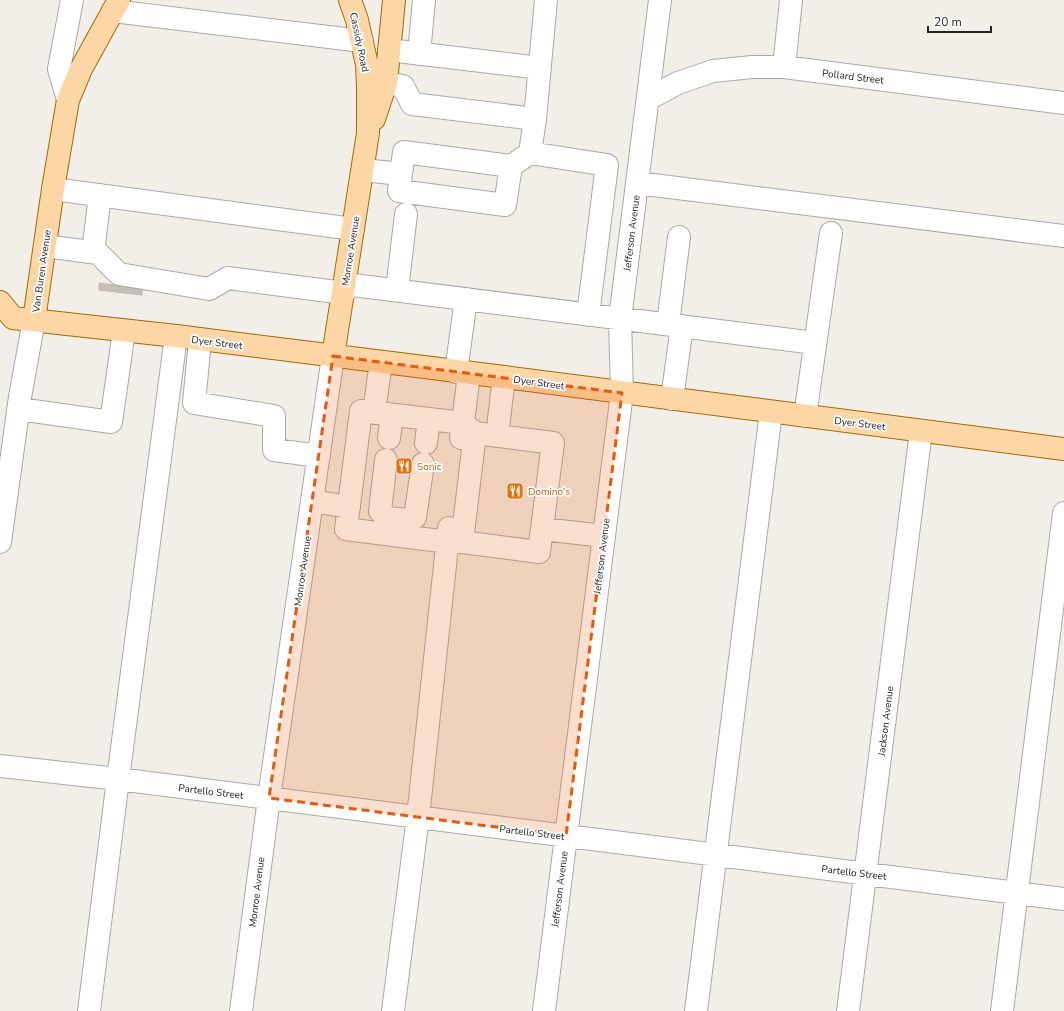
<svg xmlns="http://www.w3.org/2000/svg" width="1064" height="1011" viewBox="0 0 1064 1011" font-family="'Nunito Sans',sans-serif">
<rect width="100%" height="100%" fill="#f2efe9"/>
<path fill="#c7bfb8" stroke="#c4b6ab" d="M99 283 142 289V295L99 290Z"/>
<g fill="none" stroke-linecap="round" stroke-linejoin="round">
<g stroke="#a9a9a9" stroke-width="24">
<path id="minor" d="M113 11 362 41
M389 50 540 68
M419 54 424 0
M784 67 791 0
M386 83 403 86 412 104 535 119 530 153 607 165 588 315
M648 99 678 83 713 71 752 67H784L1064 103
M68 100 59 69 72 0
M535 119 546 0
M363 170 401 174 404 152 511 166 530 153
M401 174 399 191 505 205 511 166
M637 183 1064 236
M53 189 353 229
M45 246 98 253 119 274 209 289 228 278 344 293
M93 252 100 195
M345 284 815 343
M397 290 406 214
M668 324 679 237
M200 340 194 403 274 416V450L319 456
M456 372 466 299
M672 399 682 326
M19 409 111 422 124 331
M374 412 381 362
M805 416 831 233
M497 436 504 377
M389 438 392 415
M461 438 469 374
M426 443 429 419
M386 460 380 511 388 518 407 520 415 517 423 464
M312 501 349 507
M542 529 604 536
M0 542 20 397 34 320
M462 542H448L346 529 361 411 463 423 475 433 553 443 539 552 462 542 475 433
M0 766 118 779 1064 899
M89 1011 118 779 176 336
M241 1011 269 798 333 356
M393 1011 418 817 449 528
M544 1011 622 393 620 319 660 0
M696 1011 771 412
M848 1011 921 431
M1002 1011 1064 513"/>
</g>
<g stroke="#a06b00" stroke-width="24">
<path id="major" d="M374 119 386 83 394 0
M0 302 13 318 176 336 504 377 1064 449
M34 320 53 189 68 100 81 69 119 0
M333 356 368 133V86L367 65 357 20 350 0"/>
</g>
<use href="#minor" stroke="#fff" stroke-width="22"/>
<use href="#major" stroke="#fcd6a4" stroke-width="22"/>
</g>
<path fill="#e8590c" fill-opacity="0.2" stroke="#e8590c" stroke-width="3" stroke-dasharray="8 5" stroke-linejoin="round" d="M333 356 622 393 566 836 269 798Z"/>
<defs>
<g id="restaurant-square" transform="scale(0.9)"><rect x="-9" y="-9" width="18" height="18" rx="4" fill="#e8710a" stroke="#fff"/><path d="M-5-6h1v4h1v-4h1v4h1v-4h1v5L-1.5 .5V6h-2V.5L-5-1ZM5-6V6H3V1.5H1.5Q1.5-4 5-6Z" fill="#fff"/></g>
</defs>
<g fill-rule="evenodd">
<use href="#restaurant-square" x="404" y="466"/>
<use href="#restaurant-square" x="515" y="491"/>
</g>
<g text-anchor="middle" stroke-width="3.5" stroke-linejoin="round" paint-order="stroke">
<g font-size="10" fill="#222" stroke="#fff">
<text transform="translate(360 42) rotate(78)" y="4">Cassidy Road</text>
<text transform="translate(853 76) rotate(7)" y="4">Pollard Street</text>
<text transform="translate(631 233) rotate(-83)" y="4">Jefferson Avenue</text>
<text transform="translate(350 251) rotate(-81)" y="4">Monroe Avenue</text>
<text transform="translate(41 271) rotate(-82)" y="4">Van Buren Avenue</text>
<text transform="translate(217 342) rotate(7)" y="4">Dyer Street</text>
<text transform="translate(539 382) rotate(8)" y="4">Dyer Street</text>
<text transform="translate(860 423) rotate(7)" y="4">Dyer Street</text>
<text transform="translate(601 556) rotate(-83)" y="4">Jefferson Avenue</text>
<text transform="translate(302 571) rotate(-82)" y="4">Monroe Avenue</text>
<text transform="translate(885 721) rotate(-83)" y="4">Jackson Avenue</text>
<text transform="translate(211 791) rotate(7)" y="4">Partello Street</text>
<text transform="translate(532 832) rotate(7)" y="4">Partello Street</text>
<text transform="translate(854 872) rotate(7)" y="4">Partello Street</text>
<text transform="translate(559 889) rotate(-83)" y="4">Jefferson Avenue</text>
<text transform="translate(256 892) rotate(-83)" y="4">Monroe Avenue</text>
</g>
<g font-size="10" fill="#c56008" stroke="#fff" text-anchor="start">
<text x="417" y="470">Sonic</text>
<text x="528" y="495">Domino's</text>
</g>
</g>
<path d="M928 26v6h63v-6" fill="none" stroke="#222222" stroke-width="2"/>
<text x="934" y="26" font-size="12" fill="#222222" stroke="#ffffff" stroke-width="3" paint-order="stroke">20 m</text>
</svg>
